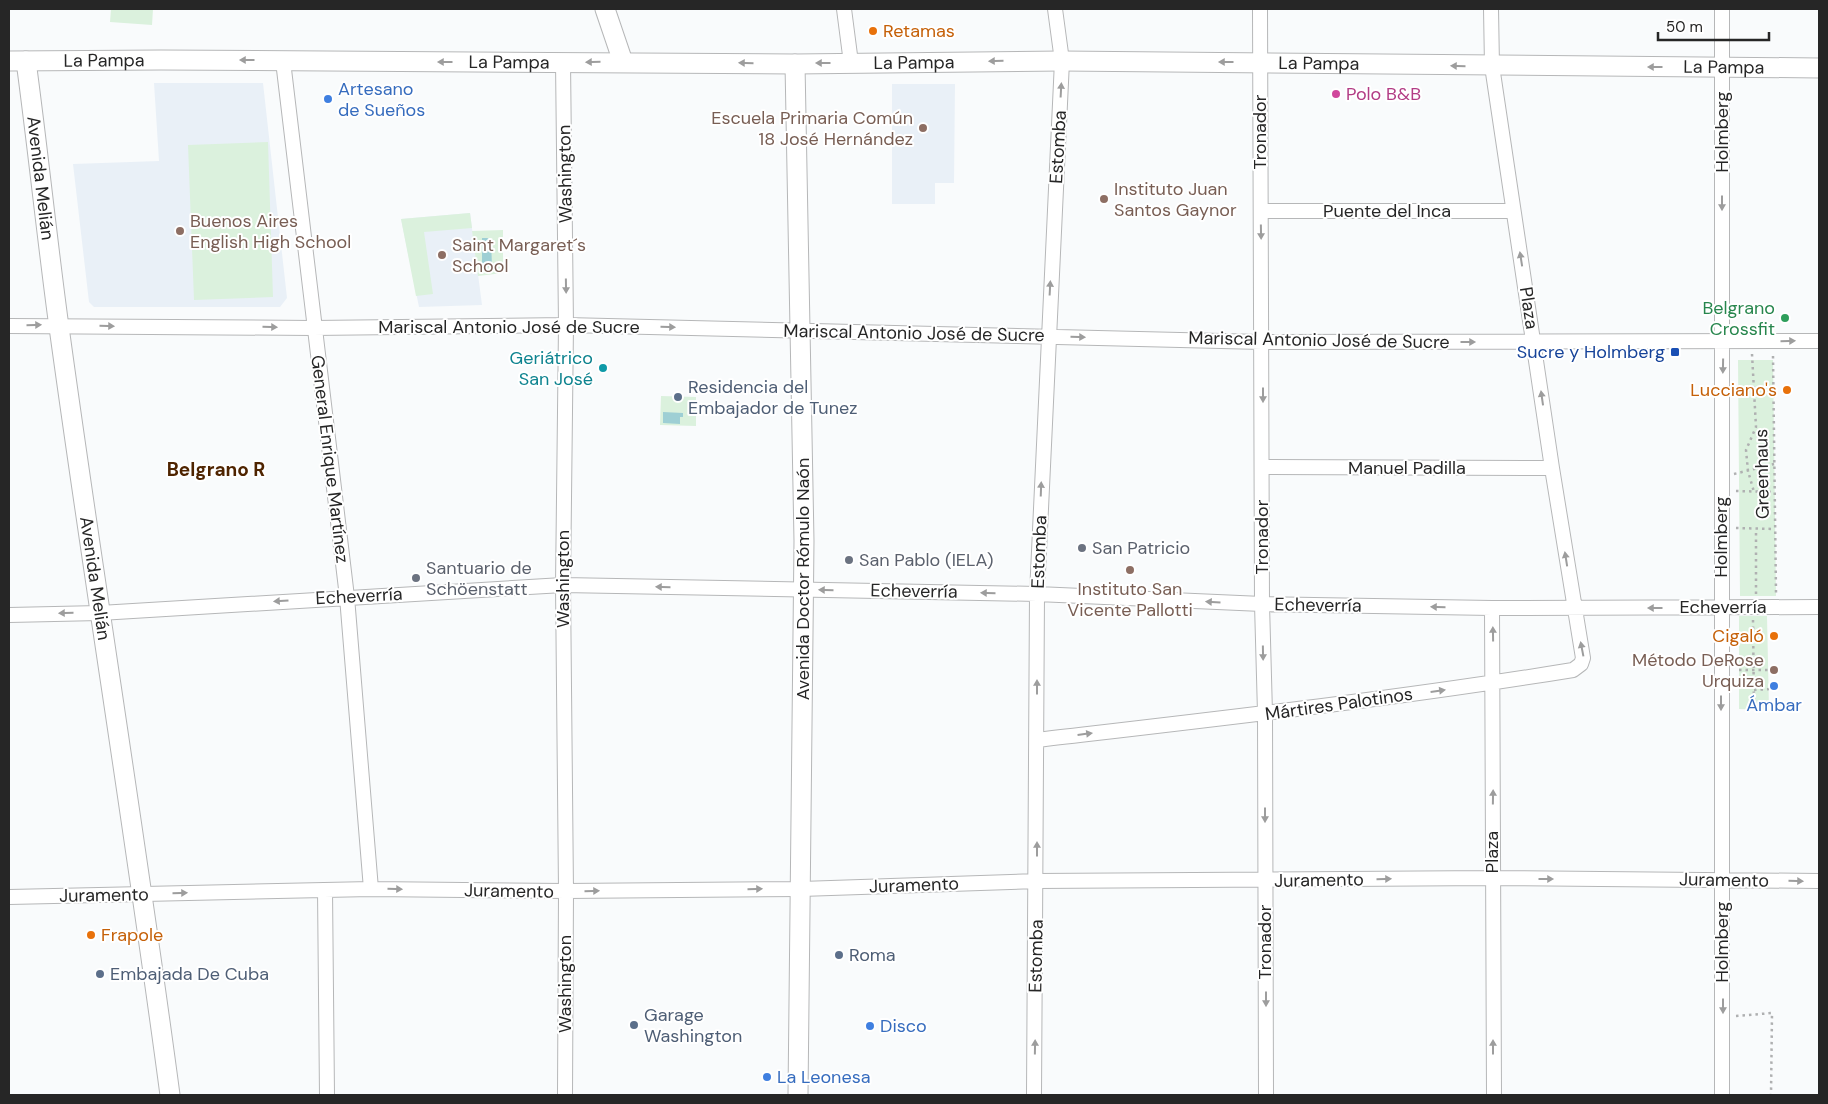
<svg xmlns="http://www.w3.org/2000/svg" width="1828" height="1104" viewBox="0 0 1828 1104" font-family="'DM Sans',sans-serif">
<rect width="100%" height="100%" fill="#f9fbfc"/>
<path fill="#e9f0f7" d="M154 83H263L287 298 280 307H94L89 302 73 164 159 161Z
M892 84H955L954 183H935V204H892Z
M470 213 482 305 419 307 401 219Z"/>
<path fill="#dbf1dd" d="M111 9H153L152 25 110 22Z
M268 142 273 297 194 300 188 145Z
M470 213 472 228 424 232 433 294 416 296 401 219Z
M503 230V273L478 276 472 231Z
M1738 360H1773L1776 596H1740Z
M661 396 696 397V426L660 425Z
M1739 616H1767L1769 710 1739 709Z"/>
<path fill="#9ecfd4" d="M482 238H491L492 267H482Z
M663 412 683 413V417H680V424L663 423Z"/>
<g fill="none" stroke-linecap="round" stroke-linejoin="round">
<g stroke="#b6b7b8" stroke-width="16">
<path id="street" d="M844 9 851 63
M1260 9 1262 604 1265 713 1266 1095
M283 61 347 597 371 889
M563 62 566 325 563 585 566 891 565 1095
M1261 211H1513
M9 326 313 328 566 325 1262 342 1819 341
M1263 467 1552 468
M1492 608 1494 1095
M9 615 100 613 563 585 1037 594 1262 604 1492 608 1819 607
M1037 740C1216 719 1395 699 1573 670L1581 664 1583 658 1552 468 1492 66 1491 9
M325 890 327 1095
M9 897 371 889 566 891 801 889 1037 881 1492 878 1819 881
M1034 1095 1037 594 1062 61 1055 9
M1722 1095V9"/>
</g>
<g stroke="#b6b7b8" stroke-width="21">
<g id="secondary">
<path d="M605 9 623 62"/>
<path id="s1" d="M9 61 161 60 795 64 1062 61 1819 68"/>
<path id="s2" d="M26 61C38 150 47 239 59 327 94 583 136 839 170 1095"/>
<path d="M795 64 804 541 798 1095"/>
</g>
</g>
<path stroke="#afb0b1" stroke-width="2.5" stroke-dasharray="2.5 4" stroke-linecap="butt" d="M1752 354 1756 427 1746 450 1748 471 1754 492
M1773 356 1776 593
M1734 474 1774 464
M1736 491 1774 492
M1736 528 1775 529
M1756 594V529
M1753 620 1754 710
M1739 670H1768
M1754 690 1769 689
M1754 704H1769
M1736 1016 1772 1013 1771 1095"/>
<use href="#street" stroke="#fff" stroke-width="14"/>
<use href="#secondary" stroke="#fff" stroke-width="19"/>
</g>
<defs><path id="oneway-solid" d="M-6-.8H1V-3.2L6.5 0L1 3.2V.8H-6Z" transform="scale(1.25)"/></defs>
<g fill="#9d9d9d">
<use href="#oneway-solid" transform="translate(247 60) rotate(-180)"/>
<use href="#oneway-solid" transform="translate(996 61) rotate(179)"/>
<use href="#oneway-solid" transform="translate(445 62) rotate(-180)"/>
<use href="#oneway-solid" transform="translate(593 62) rotate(179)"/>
<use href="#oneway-solid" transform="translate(1226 62) rotate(-180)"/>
<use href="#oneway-solid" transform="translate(746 63) rotate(-179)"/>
<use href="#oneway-solid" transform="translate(823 63) rotate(180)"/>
<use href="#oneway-solid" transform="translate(1458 66) rotate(-179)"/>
<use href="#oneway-solid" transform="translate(1655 67) rotate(-180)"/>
<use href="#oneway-solid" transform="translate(1061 90) rotate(-87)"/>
<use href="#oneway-solid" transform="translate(1722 203) rotate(90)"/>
<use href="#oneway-solid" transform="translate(1261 232) rotate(89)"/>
<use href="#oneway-solid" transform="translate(1521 259) rotate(-99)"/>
<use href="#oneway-solid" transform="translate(566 286) rotate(89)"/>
<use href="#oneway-solid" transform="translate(1050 288) rotate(-87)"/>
<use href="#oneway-solid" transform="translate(34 325) rotate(-1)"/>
<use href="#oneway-solid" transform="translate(107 326) rotate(1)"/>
<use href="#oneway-solid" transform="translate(270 327) rotate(1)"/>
<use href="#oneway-solid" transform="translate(668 327) rotate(1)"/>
<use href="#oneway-solid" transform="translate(1078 337) rotate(1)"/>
<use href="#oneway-solid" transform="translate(1788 341) rotate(-1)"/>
<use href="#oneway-solid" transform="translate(1468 342)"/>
<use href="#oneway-solid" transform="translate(1723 366) rotate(91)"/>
<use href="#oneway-solid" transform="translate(1263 395) rotate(90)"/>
<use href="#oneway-solid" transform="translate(1542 398) rotate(-98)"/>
<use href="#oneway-solid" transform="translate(1041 489) rotate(-88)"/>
<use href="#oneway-solid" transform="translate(1566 559) rotate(-99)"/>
<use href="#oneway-solid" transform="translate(663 587) rotate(-179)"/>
<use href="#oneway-solid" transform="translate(826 590) rotate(-179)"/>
<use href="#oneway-solid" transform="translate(988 593) rotate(-179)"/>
<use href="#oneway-solid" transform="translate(281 601) rotate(176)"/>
<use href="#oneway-solid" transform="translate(1213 602) rotate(-177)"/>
<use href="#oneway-solid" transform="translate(1438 607) rotate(-179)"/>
<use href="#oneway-solid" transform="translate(1655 608) rotate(-180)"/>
<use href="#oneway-solid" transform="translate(66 613) rotate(179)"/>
<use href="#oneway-solid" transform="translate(1493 634) rotate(-91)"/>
<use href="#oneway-solid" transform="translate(1582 649) rotate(-101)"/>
<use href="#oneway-solid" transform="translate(1263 653) rotate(89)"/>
<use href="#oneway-solid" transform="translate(1037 687) rotate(-90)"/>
<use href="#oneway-solid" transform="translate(1438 691) rotate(-8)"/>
<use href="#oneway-solid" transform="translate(1721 703) rotate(90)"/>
<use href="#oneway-solid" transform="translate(1085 734) rotate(-7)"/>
<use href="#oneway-solid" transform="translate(1493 797) rotate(-89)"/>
<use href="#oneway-solid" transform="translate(1265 815) rotate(90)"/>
<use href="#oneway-solid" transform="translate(1037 849) rotate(-90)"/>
<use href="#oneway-solid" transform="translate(1384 879) rotate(-1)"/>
<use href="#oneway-solid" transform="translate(1546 879)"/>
<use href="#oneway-solid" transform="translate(1796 881) rotate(1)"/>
<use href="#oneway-solid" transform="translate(395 889) rotate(1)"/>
<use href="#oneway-solid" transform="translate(755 889) rotate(-1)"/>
<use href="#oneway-solid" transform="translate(592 891) rotate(-1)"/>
<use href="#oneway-solid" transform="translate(180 893) rotate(-1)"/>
<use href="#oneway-solid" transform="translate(1266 999) rotate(90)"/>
<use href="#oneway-solid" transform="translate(1723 1006) rotate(90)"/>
<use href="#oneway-solid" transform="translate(1035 1047) rotate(-89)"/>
<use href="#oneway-solid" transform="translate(1493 1047) rotate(-90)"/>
</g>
<g fill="#e8710a" stroke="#fff" stroke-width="2">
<circle cx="873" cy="31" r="5"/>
<circle cx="1787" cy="390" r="5"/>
<circle cx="1774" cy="636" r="5"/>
<circle cx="91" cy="935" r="5"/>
</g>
<circle fill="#d1479c" stroke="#fff" stroke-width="2" cx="1336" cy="94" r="5"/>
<g fill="#3f7fe0" stroke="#fff" stroke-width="2">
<circle cx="328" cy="99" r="5"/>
<circle cx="1774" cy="686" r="5"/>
<circle cx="870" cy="1026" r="5"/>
<circle cx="767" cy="1077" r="5"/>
</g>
<g fill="#8d6e63" stroke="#fff" stroke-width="2">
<circle cx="923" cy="128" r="5"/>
<circle cx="1104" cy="199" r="5"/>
<circle cx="180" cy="231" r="5"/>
<circle cx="442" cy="255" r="5"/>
<circle cx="1130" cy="570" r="5"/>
<circle cx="1774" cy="670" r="5"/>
</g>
<circle fill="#2e9e5b" stroke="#fff" stroke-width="2" cx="1785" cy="318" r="5"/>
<rect fill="#1a4fb4" stroke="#fff" stroke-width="2" x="1670" y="347" width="10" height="10" rx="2.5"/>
<circle fill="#0f9aa8" stroke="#fff" stroke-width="2" cx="603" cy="368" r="5"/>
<g fill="#5c6f8a" stroke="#fff" stroke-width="2">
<circle cx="678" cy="397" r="5"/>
<circle cx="839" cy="955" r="5"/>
<circle cx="100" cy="974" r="5"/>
<circle cx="634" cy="1025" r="5"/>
</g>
<g fill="#6b7280" stroke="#fff" stroke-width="2">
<circle cx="1082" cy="548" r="5"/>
<circle cx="849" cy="560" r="5"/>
<circle cx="416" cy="578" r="5"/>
</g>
<g text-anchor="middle" stroke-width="4" stroke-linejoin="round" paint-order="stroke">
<g font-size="18" fill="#c56008" stroke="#fff" text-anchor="start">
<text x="883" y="37">Retamas</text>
<text x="1777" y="396" text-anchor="end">Lucciano's</text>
<text x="1764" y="642" text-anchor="end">Cigaló</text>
<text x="101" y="941">Frapole</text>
</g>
<g font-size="18" fill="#262626" stroke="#fff">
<text dy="6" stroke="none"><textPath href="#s1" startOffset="95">La Pampa</textPath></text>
<text dy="6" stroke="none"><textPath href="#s1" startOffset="500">La Pampa</textPath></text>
<text dy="6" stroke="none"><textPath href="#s1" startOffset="905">La Pampa</textPath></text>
<text dy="6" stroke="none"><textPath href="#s1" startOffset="1310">La Pampa</textPath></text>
<text dy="6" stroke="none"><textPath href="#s1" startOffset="1715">La Pampa</textPath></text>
<text transform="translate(1260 132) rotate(-90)" y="6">Tronador</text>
<text transform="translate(1722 132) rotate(-90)" y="6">Holmberg</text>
<text transform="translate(1058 147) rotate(-87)" y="6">Estomba</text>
<text transform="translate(565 174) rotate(-91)" y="6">Washington</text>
<text dy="6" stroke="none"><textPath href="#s2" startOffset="118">Avenida Melián</textPath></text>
<text x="1387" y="217">Puente del Inca</text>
<text transform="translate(1529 308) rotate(81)" y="6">Plaza</text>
<text x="509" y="333">Mariscal Antonio José de Sucre</text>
<text transform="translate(914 333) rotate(1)" y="6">Mariscal Antonio José de Sucre</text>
<text transform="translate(1319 340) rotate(1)" y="6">Mariscal Antonio José de Sucre</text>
<text transform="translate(330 459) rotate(83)" y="6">General Enrique Martínez</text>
<text x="1407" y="474">Manuel Padilla</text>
<text transform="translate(1762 474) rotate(-91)" y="6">Greenhaus</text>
<text transform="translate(1262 537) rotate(-90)" y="6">Tronador</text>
<text transform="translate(1721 537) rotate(-90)" y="6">Holmberg</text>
<text transform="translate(1039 552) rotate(-88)" y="6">Estomba</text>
<text dy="6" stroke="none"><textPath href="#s2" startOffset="522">Avenida Melián</textPath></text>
<text transform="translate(563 579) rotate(-90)" y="6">Washington</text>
<text transform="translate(803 579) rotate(-90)" y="6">Avenida Doctor Rómulo Naón</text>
<text transform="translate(914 591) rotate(1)" y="6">Echeverría</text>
<text transform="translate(359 596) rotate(-3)" y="6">Echeverría</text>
<text transform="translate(1318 605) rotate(1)" y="6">Echeverría</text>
<text x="1723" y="613">Echeverría</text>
<text transform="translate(1339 704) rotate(-8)" y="6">Mártires Palotinos</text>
<text transform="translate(1492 852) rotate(-90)" y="6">Plaza</text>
<text transform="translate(1319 880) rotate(-1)" y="6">Juramento</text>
<text transform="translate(1724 880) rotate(1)" y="6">Juramento</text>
<text transform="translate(914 885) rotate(-2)" y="6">Juramento</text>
<text transform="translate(509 891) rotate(1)" y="6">Juramento</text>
<text transform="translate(104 895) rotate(-1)" y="6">Juramento</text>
<text transform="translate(1265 942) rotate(-90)" y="6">Tronador</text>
<text transform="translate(1722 942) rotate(-90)" y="6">Holmberg</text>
<text transform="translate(1036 956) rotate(-89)" y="6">Estomba</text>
<text transform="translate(565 984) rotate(-90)" y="6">Washington</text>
</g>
<g font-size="18" fill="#366cbe" stroke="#fff" text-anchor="start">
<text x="338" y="95">Artesano<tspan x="338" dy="21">de Sueños</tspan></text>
<text x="1774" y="711" text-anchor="middle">Ámbar</text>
<text x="880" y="1032">Disco</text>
<text x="777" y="1083">La Leonesa</text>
</g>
<g font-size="18" fill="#b23c85" stroke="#fff" text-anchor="start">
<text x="1346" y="100">Polo B&amp;B</text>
</g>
<g font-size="18" fill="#785e54" stroke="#fff" text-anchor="start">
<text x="913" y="124" text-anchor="end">Escuela Primaria Común<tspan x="913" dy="21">18 José Hernández</tspan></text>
<text x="1114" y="195">Instituto Juan<tspan x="1114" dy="21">Santos Gaynor</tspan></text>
<text x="190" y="227">Buenos Aires<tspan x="190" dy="21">English High School</tspan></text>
<text x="452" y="251">Saint Margaret´s<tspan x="452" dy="21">School</tspan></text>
<text x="1130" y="595" text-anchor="middle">Instituto San<tspan x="1130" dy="21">Vicente Pallotti</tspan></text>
<text x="1764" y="666" text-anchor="end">Método DeRose<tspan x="1764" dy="21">Urquiza</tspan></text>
</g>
<g font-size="18" fill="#27864d" stroke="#fff" text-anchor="end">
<text x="1775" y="314">Belgrano<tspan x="1775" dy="21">Crossfit</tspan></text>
</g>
<g font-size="18" fill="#164399" stroke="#fff" text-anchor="end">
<text x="1665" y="358">Sucre y Holmberg</text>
</g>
<g font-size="18" fill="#0d838f" stroke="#fff" text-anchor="end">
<text x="593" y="364">Geriátrico<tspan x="593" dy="21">San José</tspan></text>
</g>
<g font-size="18" fill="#4e5e75" stroke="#fff" text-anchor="start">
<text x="688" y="393">Residencia del<tspan x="688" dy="21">Embajador de Tunez</tspan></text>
<text x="849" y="961">Roma</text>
<text x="110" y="980">Embajada De Cuba</text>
<text x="644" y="1021">Garage<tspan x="644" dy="21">Washington</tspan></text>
</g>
<g font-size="18" fill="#5b616d" stroke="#fff" text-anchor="start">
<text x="1092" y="554">San Patricio</text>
<text x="859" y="566">San Pablo (IELA)</text>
<text x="426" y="574">Santuario de<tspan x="426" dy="21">Schöenstatt</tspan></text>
</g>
<g font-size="19" font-weight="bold" fill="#4f2400" stroke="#fff">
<text x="216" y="476">Belgrano R</text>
</g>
</g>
<rect width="1828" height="1104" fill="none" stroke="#262626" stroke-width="20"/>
<path d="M1658 32v8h111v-8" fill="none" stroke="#262626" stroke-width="2.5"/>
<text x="1666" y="32" font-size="15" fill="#262626" stroke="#ffffff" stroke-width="4" paint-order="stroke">50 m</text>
</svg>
